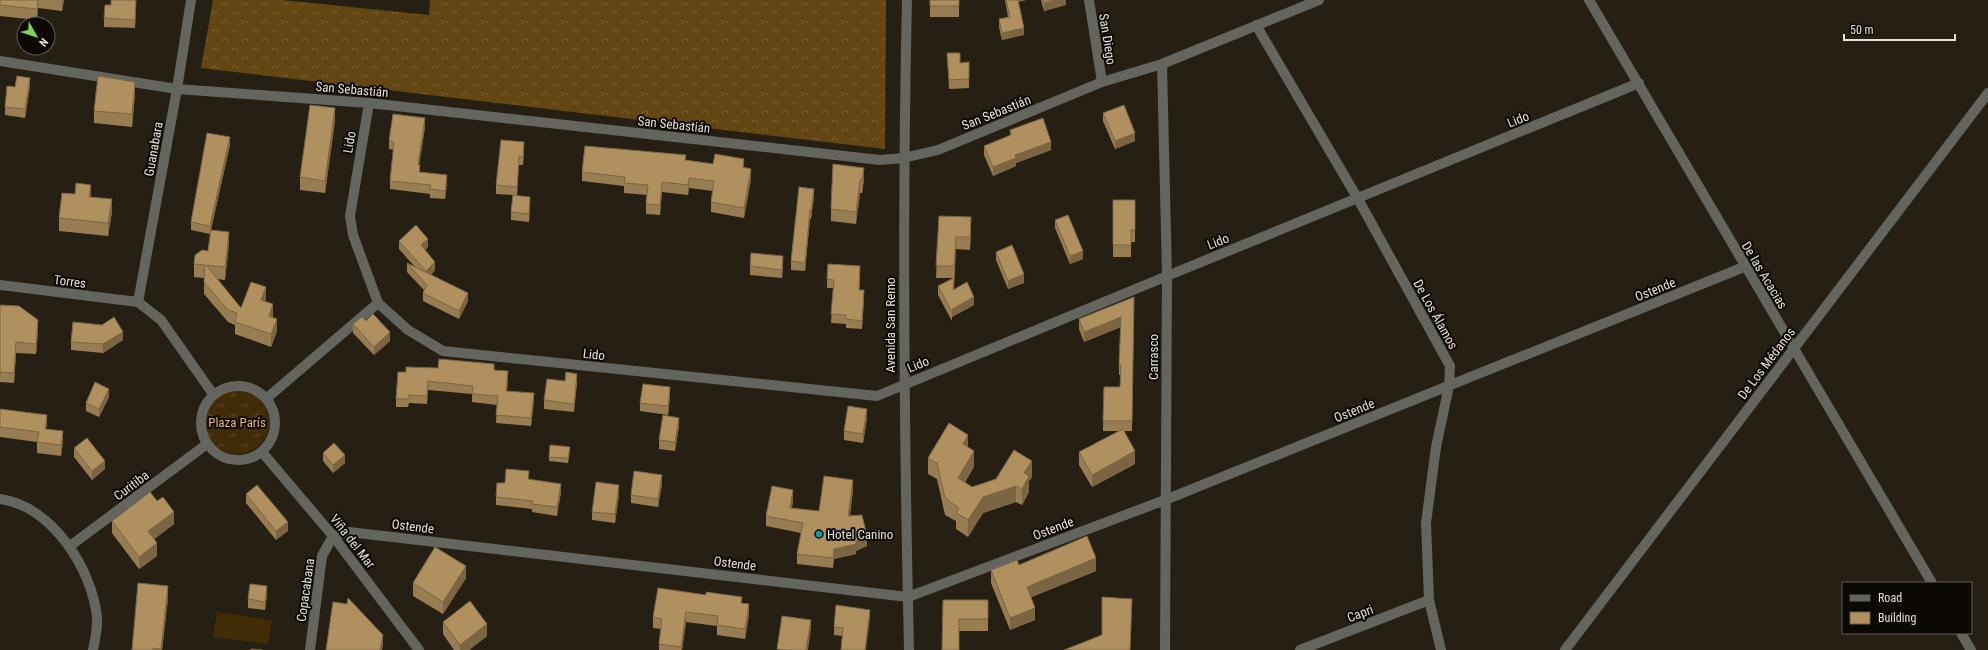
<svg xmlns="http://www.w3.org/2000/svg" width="1988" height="650" viewBox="0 0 1988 650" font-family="'Roboto Condensed',sans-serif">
<defs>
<pattern id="grass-tufts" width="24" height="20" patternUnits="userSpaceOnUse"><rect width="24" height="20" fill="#412c06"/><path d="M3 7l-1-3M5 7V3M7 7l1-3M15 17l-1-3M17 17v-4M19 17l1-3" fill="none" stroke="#5c4a2a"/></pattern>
<pattern id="forest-crowns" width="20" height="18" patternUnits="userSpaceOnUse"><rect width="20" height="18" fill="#634612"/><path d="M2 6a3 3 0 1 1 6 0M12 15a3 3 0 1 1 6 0" fill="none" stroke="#796034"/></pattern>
</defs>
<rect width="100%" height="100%" fill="#261f14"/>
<path fill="url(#grass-tufts)" d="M205 422a32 32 0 1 1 64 0a32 32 0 1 1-64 0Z"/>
<path fill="url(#forest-crowns)" d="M213 0H282L429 15 430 0H886L885 149 201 68Z"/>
<path fill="#412c06" d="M217 612 272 620 268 644 213 637Z"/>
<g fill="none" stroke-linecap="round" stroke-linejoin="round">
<path stroke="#64655e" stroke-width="10" d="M1089 0 1102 82
M1589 0 1932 583
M1256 25 1358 199 1450 366 1449 386 1436 447 1426 523 1429 600 1441 650
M0 61 177 89 369 103 880 160 903 158 938 150 1102 82 1162 64 1319 0
M1162 64 1167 276 1165 650
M369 103 350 216 353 235 378 303 408 330 443 351 877 396 1167 276 1639 83
M0 285 138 302
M138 302 177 89 191 0
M138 302 161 320 213 394
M201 423a37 37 0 1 1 74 0a37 37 0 1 1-74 0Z
M267 398 378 303
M262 452 333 536 419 650
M70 546 207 444
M1961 633 1971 650
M310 650 322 556 333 536 349 532 908 597 1165 500 1744 267
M1300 650 1429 600
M1565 650 1988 93"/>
<path stroke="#64655e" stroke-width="10" d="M907 0C902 217 904 433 909 650
M0 499C52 506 92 569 97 617 98 627 95 640 93 650"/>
</g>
<path fill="#987c52" d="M0 0H64L62 11 38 8 37 20 0 16Z
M930 0H959V17H930Z
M1005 0H1026L1018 2 1024 35 1002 40 999 27V19L1008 17Z
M1041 0H1066V5L1044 11Z
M111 5H136L135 28 104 27V18Z
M947 53 960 63 969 79V88L949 89Z
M30 86 25 118 5 115V107L15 87Z
M135 94 132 127 94 123V111Z
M1103 113 1135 141 1115 149 1103 121Z
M335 121 325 193 300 190V177Z
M425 127 419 165 420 172 447 183 445 199 430 198V194L390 189V181L394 150 389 149V141Z
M1010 130 1051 150 1016 163V166L993 176 984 155V146L1010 136Z
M230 145 211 230 229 244 225 280 217 279 241 308 266 299 265 301 273 317V318L277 331 271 347 235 334V325L228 322 204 294V278L194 277V264L208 251 210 234 191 230V222Z
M524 151 523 165H519L517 195 530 205 529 222 511 220V212L513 195 496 194V185Z
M686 160 744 168 751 179 744 218 711 212V202L713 191 689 188 688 195 662 192 660 215 646 214V204L647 195 624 193V186L582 181V172Z
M833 164 864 180 862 193H860L856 224 831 221V209Z
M814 197 811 219H810L805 271 791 270V261Z
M1113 200H1135V242H1131V257H1113Z
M112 212 108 236 59 231V218Z
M939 216 971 229 970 250 956 249 954 289 974 305 952 317V321L938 295V286L953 278H936Z
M1055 220 1083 259 1070 264 1055 228Z
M399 241 428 247 425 250 435 270 431 275 468 301 459 319 423 301V293L424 290 407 272V263L415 267 399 249Z
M996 252 1024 283 1008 289 996 260Z
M783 264 782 278 750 275V266Z
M860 274 859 290 864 298 862 329 846 328V324L831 323 833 288H827V279Z
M1134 297 1132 431H1124L1135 464 1092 487 1079 465V452L1119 431H1103L1104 387H1120V375H1119V365L1121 327 1084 342 1079 329V319Z
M0 305 38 331 36 354 16 353 14 383 0 382Z
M366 321 390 341 374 355 353 333V324Z
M123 340 103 353 71 350V342Z
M494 370 508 380 507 391 534 401 531 426 496 423 497 405 472 402V394L428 390 427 404 409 403 408 407H396V399L406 372Z
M565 381 577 382 574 412 544 409V400Z
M670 396 668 415 640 411V403Z
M109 397 99 417 86 411V403Z
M0 409 47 425 46 429 63 441 61 456 37 453V442L0 437Z
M867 418 863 443 844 440V431Z
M679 426 675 451 659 449V440Z
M968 447 974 467 965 482 972 487 1032 477 1029 481V492L1022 505 1016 502 983 513 968 537 956 529V521L945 515 937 479 928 474V458Z
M74 448 105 469 92 480 74 457Z
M570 451 568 463 549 461V457Z
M323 453 345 463 333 473 323 461Z
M529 479 561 492 557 516 532 512V509L496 505V497L505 483Z
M662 484 658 507 631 503V495Z
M853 490 850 516 867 546 856 551V554L834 559 833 568 797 564V554L801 533 766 526V516L793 500 792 508 819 511Z
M246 494 288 531 276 540 246 503Z
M619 494 615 523 592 520V512Z
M112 521 174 524 154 539 157 556 139 569 112 533Z
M1019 565 1096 571 1031 597 1035 620 1010 630 991 583V570Z
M466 578 443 614 413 596V583Z
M267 594 265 610 248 608V599Z
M168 598 162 650H132Z
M943 600H988V631H959Z
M742 603 749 615 745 639 717 635V626L686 622 682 650H659V644L661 629 653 628V617Z
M870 618 842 636 834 635V627Z
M443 622 487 636 469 650H454L443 634Z"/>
<path fill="#7c6542" d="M38 0V8L37 20V9Z
M62 0H64L62 11Z
M136 0V5L135 28V20Z
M1017 0H1026L1017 2Z
M1055 0H1066V5L1044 11V3Z
M1024 28V35L1002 40V33Z
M30 78V86L25 118V109Z
M135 82V94L132 127V114Z
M335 108V121L325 193V181Z
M425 118V127L418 173V165Z
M1135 133V141L1115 149V141Z
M230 137V145L210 234V226Z
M524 142V151L523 165V157Z
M1051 142V150L1016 163V166L993 176V167L1015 155Z
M519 156V165L517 196V187Z
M864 168V180L862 193V180Z
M751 169V179L744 218V208Z
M447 175V183L445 199V191Z
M689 178V188L688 195V185Z
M860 180V193L856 224V212Z
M662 182V192L660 215V205Z
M91 185V197H89Z
M814 189V197L811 219V210Z
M530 197V205L529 222V214Z
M112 199V212L108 236V223Z
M810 210V219L805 271V263Z
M971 217V229L970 250V237Z
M229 232V244L225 280V267Z
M956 237V249L954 279V266Z
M428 239V247L421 254V245Z
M1083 251V259L1070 264V256Z
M783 256V264L782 278V270Z
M435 262V270L426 279V271Z
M1024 274V283L1008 289V281Z
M266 287V299L261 312V300Z
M864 290V298L862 329V321Z
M468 293V301L459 319V311Z
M974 297V305L952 317V321V309Z
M273 304V317L269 329V316Z
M1121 317V327L1084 342V332Z
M277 319V331L271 347V334Z
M38 320V331L36 354V344Z
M123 332V340L103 353V344Z
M390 332V341L374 355V347Z
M16 342V353L14 383V373Z
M508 371V380L506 399V391Z
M577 374V382L574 412V404Z
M670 387V396L668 415V406Z
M109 389V397L99 417V409Z
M534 393V401L531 426V418Z
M867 409V418L863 443V434Z
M47 415V425L45 439V429Z
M679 418V426L675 451V442Z
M63 431V441L61 456V445Z
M968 435V451L963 444Z
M974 451V467L958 494V478Z
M1135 451V464L1092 487V475Z
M345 455V463L333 473V465Z
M105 461V469L92 480V471Z
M1032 461V477L1029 481V492L1022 505V489L1024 473Z
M662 475V484L658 507V499Z
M853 480V490L848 526V516Z
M561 484V492L557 516V507Z
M619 485V494L615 523V514Z
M1016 486V502L983 513 968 537V520L983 497Z
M793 490V500L790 518V508Z
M174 512V524L148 544V531Z
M288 522V531L276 540V531Z
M867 536V546L856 551V554L834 559 833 568 834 549 856 541Z
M157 543V556L139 569V557Z
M1096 558V571L1027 599V587Z
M466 566V578L443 614V602Z
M168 586V598L162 650H161Z
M267 586V594L265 610V602Z
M749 604V615L745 639V629Z
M1035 608V620L1010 630V618Z
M870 610V618L866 650H865Z
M686 612V622L682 650H681Z
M811 620V629L808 650H806Z
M487 624V636L469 650H460V645Z
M383 635V646L382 650H380Z"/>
<path fill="#b1905f" stroke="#7c6542" d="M0 0H38L37 9 0 5Z
M111 0H136L135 20 104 18 105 5H111Z
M930 0H959V6H930Z
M1006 0H1018L1024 28 1002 33 999 19 1010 17Z
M1043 0H1055L1044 3Z
M947 53H960V63L969 62V79L949 80Z
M17 76 30 78 25 109 5 107 7 86 15 87Z
M98 76 135 82 132 114 94 111Z
M310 105 335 108 325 181 300 177Z
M1124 105 1135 133 1115 141 1103 113Z
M393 114 425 118 418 165H420L419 172 447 175 445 191 430 189 431 185 390 181 394 142 389 141Z
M1043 118 1051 142 1015 155 1016 158 993 167 984 146 1011 135 1010 130Z
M207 133 230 137 210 226 191 222Z
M501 140 524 142 523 157 519 156 517 187 496 185Z
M585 146 686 155 685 160 713 164 715 154 744 159 743 167 751 169 744 208 711 202 714 181 689 178 688 185 662 182 660 205 646 204 648 185 624 183 625 177 582 172Z
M833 164 864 168 862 180H860L856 212 831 209Z
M76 183 91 185 89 197 112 199 108 223 59 218 62 193 75 194Z
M799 187 814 189 811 210H810L805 263 791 261Z
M513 195 530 197 529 214 511 212Z
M1113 200H1135V230H1131V245H1113Z
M1068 215 1083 251 1070 256 1055 220Z
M939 216 971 217 970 237H956L954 266H936Z
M416 225 428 239 421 245 435 262 426 271 399 241Z
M211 230 229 232 225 267 206 265 241 308 251 282 266 287 261 300 273 304 269 316 277 319 271 334 235 322 237 313 228 310 204 282 205 265 194 264 195 255 202 250 208 251Z
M1012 245 1024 274 1008 281 996 252Z
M751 253 783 256 782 270 750 266Z
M407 263 468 293 459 311 423 293 427 285Z
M828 264 860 266 859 290H864L862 321 846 319V315L831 314 834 280 827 279Z
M954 278 953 290 967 282 974 297 952 309V312L938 286Z
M1134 297 1132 421H1103L1104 387H1120L1121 365H1119L1121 317 1084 332 1079 319Z
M0 305 19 306 38 320 36 344 16 342 14 373 0 372V374Z
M373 314 390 332 374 347 353 324 362 317 366 321Z
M114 317 123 332 103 344 71 342 73 322 102 325Z
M439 359 494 364V370L508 371 506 391 534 393 531 418 496 415 498 396 472 394 473 386 428 381 427 396 409 395 408 399H396L398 372H406V367L438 368Z
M566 372 577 374 574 404 544 400 547 379 565 381Z
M95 382 109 389 99 409 86 403Z
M643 384 670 387 668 406 640 403Z
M848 406 867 409 863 434 844 431Z
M0 409 47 415 45 429 63 431 61 445 37 442 39 432 0 427Z
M663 415 679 418 675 442 659 440Z
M949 423 968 435 963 444 974 451 958 478 972 487 996 479 1014 450 1032 461 1024 473 1029 476 1022 489 1016 486 983 497 968 520 956 513 959 508 945 498 937 463 928 458Z
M1123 429 1135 451 1092 475 1079 452Z
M87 438 105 461 92 471 74 448Z
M334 443 345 455 333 465 323 453Z
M550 445 570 447 568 458 549 457Z
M506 469 529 471 528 479 561 484 557 507 532 504 533 501 496 497 497 483H505Z
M634 471 662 475 658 499 631 495Z
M824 476 853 480 848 516 862 515 867 536 856 541V544L834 549 833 558 797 554 803 523 766 516 772 486 793 490 790 508 819 511Z
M596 482 619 485 615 514 592 512Z
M257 485 288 522 276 531 246 494Z
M150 492 157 501 163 497 174 512 148 531 157 543 139 557 112 521Z
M1087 536 1096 558 1027 587 1035 608 1010 618 991 570 1017 560 1019 565Z
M435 547 466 566 443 602 413 583Z
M138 583 168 586 161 649 153 648V650H132Z
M250 584 267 586 265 602 248 599Z
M658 588 706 595V592L742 597 741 603 749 604 745 629 717 625 718 616 686 612 681 647 659 644 662 619 653 617Z
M1102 597 1132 599 1130 650H1064L1102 635Z
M348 598 383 635 380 650H326L333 602 347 604Z
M943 600H988V619H959V650H942Z
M470 601 487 624 460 645 443 622Z
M836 605 870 610 865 650H841L843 628 834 627Z
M782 616 811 620 806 650H785L777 649Z
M251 649 262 650H251Z"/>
<circle fill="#0f9aa8" stroke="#0c0905" stroke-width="1.5" cx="819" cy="534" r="4"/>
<g text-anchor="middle" stroke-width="4" stroke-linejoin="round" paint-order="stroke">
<g font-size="13" fill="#e4dfd8" stroke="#0c0905">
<text transform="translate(1108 39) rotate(81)" y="5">San Diego</text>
<text transform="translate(352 89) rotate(5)" y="5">San Sebastián</text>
<text transform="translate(996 112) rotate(-22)" y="5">San Sebastián</text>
<text transform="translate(1518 119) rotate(-22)" y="5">Lido</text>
<text transform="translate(674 124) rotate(6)" y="5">San Sebastián</text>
<text transform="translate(349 142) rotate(-80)" y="5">Lido</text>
<text transform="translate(153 149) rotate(-80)" y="5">Guanabara</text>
<text transform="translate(1218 241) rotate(-22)" y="5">Lido</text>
<text transform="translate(1765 275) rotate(59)" y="5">De las Acacias</text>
<text transform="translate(70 281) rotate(7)" y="5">Torres</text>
<text transform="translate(1655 289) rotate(-22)" y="5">Ostende</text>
<text transform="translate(1436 314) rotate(61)" y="5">De Los Álamos</text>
<text transform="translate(890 325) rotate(-90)" y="5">Avenida San Remo</text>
<text transform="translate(594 354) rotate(6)" y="5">Lido</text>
<text transform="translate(1153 357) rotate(-90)" y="5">Carrasco</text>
<text transform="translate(1766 363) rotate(-53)" y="5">De Los Médanos</text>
<text transform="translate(918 364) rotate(-22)" y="5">Lido</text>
<text transform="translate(1354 410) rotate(-22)" y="5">Ostende</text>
<text transform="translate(131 485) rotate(-37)" y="5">Curitiba</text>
<text transform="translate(413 526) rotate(7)" y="5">Ostende</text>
<text transform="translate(1053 528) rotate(-21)" y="5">Ostende</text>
<text transform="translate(353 541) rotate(52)" y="5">Viña del Mar</text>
<text transform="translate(735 563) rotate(7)" y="5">Ostende</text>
<text transform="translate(305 590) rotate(-82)" y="5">Copacabana</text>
<text transform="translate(1360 613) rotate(-21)" y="5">Capri</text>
</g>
<g font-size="13" fill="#e7b86e" stroke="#0c0905">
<text x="237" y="427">Plaza París</text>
</g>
<g font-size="13" fill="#e4dfd8" stroke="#0c0905" text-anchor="start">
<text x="827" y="539">Hotel Canino</text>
</g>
</g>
<rect x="1842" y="582" width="130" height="52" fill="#0c0905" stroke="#625f59"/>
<rect x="1850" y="595" width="20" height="6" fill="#64655e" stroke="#625f59"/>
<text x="1878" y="602" font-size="12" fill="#e4dfd8">Road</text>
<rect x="1850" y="612" width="20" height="12" fill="#b1905f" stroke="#625f59"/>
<text x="1878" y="622" font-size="12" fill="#e4dfd8">Building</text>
<g transform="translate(36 36) rotate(129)"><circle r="19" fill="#0c0905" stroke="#625f59"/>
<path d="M0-3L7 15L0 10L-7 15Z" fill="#7dd154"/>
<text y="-6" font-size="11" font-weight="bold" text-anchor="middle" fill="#e4dfd8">N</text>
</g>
<path d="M1844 34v6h111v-6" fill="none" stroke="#e4dfd8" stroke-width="2"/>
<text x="1850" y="34" font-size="12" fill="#e4dfd8" stroke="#0c0905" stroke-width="3" paint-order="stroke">50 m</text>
</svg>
